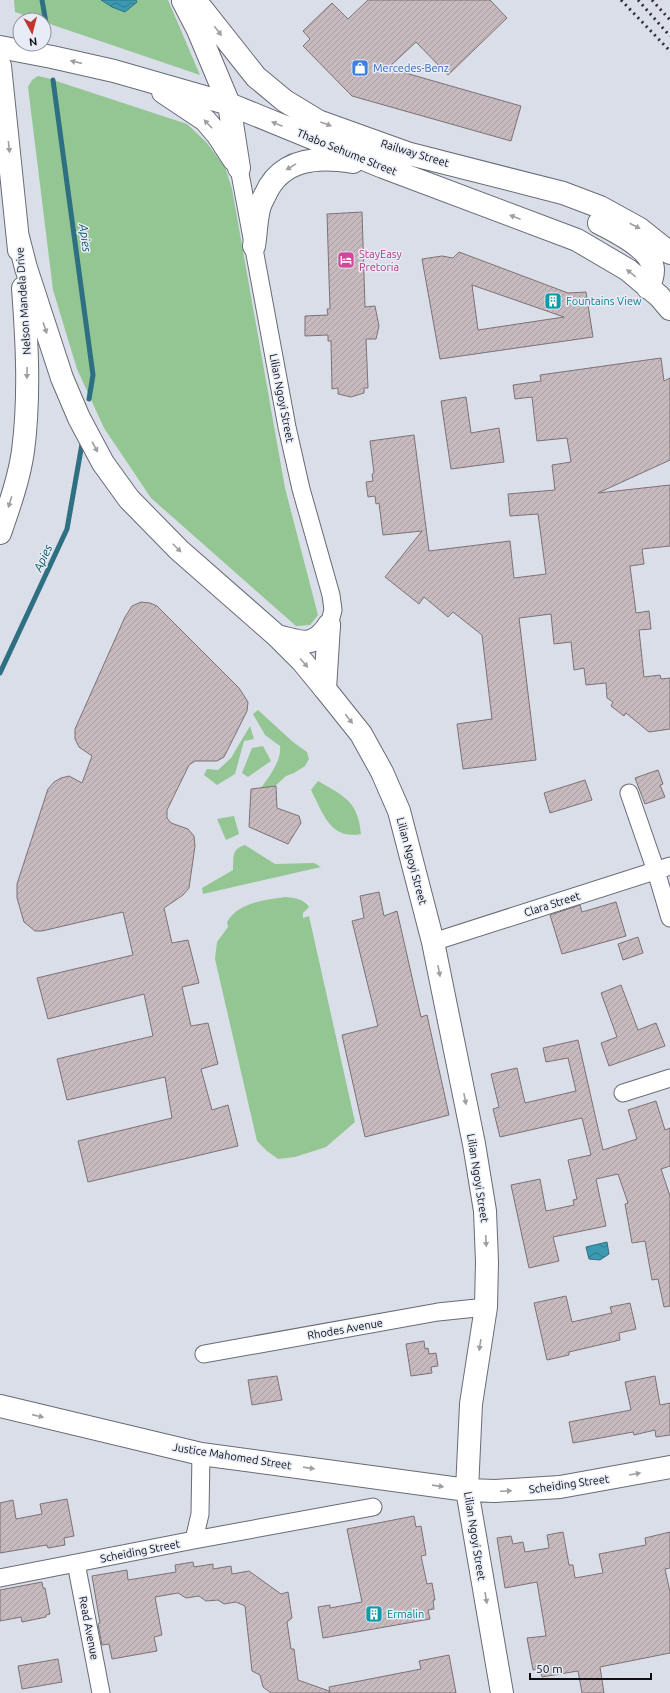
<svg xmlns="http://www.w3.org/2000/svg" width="670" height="1693" viewBox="0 0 670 1693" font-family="Ubuntu,sans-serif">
<defs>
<pattern id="water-waves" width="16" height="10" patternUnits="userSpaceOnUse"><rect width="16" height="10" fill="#3b99b2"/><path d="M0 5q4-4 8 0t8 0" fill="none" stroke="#307b90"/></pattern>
<pattern id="building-hatch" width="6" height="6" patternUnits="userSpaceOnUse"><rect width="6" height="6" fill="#c6babe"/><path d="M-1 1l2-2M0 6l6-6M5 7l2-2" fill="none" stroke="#a99fa2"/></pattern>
</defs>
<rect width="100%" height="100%" fill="#dadee9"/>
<path fill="#93c693" d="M14 0H168L200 75 44 22V20H38L15 12Z
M38 76 47 78 187 124 206 142 225 167 232 189 285 488 318 615 310 625 296 626 151 498 104 428 77 369 53 290 28 87 32 80Z
M258 710 293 742 307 752 309 759 305 766 294 773 286 776 275 786 261 788C269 777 282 760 280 746L265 735 253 714Z
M250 726 254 739 244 741 235 774 217 785 204 775 207 769 218 770 231 758Z
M263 746 271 761 248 777 242 773 252 748Z
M318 781C344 796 358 801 361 834 330 840 323 813 311 790Z
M234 816 239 834 226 840 217 819Z
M245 845 275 864 314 863 321 867 203 894 202 888 233 870C234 857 231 849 245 845Z
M286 897C295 898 304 899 309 907L303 913V918L309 916 355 1122 326 1147 295 1157 278 1159 267 1151 257 1141 215 959 217 942 228 927 227 922C239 902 265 900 286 897Z"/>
<path fill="url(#water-waves)" stroke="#2e7082" d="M101 0H136L137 2 125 12 112 7Z
M607 1242 609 1254 600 1260 589 1259 586 1247Z"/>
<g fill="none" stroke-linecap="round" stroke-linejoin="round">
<path stroke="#2e7082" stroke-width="5" d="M42 0 46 23
M53 80 93 375 89 399
M0 673 67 529 82 444"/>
</g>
<path fill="url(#building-hatch)" stroke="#7d7176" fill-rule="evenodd" d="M368 0H490L507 18 448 75 416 42 388 68 521 106 511 141 352 96 303 46 310 39 303 31 332 3 348 19Z
M362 212 365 307 375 306 379 326 376 339H366L368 388H364V393L351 397 338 394V388L332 389 331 341H328V335L305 336V316L328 315 327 309H330L327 214Z
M459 252 568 293 586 292 593 337 440 359 422 259 442 256 453 258ZM472 285 564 317 478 330Z
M661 358 664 381 670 378V460L598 493 670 485V546L642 549 644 564 630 566 636 613 649 611 651 629 639 630 644 677 660 675 661 679 670 678V729L649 732 626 713 624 716 611 706 613 702 607 698 606 683 586 685 584 668 574 670 571 642 554 644 551 614 519 618 536 760 463 769 457 724 492 719 482 635 453 612 448 617 424 597 419 604 385 577 422 531 383 535 379 503 376 504 375 496 368 497 366 482 373 481 372 474 374 473 370 441 414 435 429 551 510 541 514 578 546 574 538 514 510 516 508 494 555 490 552 465 571 462 567 438 537 441 532 397 515 399 513 385 541 381 540 375Z
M466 397 471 433 499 428 504 462 451 469 441 401Z
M141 602 150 603 157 606 239 688 248 702 247 711 224 757 217 761H195L189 765 167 810V818L171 823 188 829 194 836 195 846 189 888 183 895 164 908 172 943 188 940 199 983 182 987 191 1026 208 1023 218 1064 201 1069 212 1110 228 1105 238 1146 88 1182 78 1141 172 1118 165 1077 67 1100 57 1059 153 1036 144 994 48 1019 37 978 133 955 123 912 42 931H35L24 922 17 898V884L48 789 54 782 61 778 69 776 82 783 92 756 79 747 75 739V729L125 617 132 606Z
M658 770 663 784 660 785 665 797 645 804 635 778Z
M585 780 592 800 550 813 544 793Z
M276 786 277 808 299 816 301 823 288 844 249 827 251 789Z
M379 892 384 916 397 911 421 1017 427 1015 449 1115 365 1137 342 1035 378 1026 352 921 364 918 360 896Z
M616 902 626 936 562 954 550 915 580 905 582 912Z
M638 937 643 953 623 960 618 944Z
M621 985 638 1030 656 1023 665 1046 609 1066 601 1043 617 1037 601 993Z
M578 1040 603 1150 637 1139 628 1110 656 1101 665 1130 670 1128V1166L661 1169 670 1196V1306L664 1307 658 1279 652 1280 645 1241 632 1243 625 1204 628 1203 618 1174 596 1179 606 1226 553 1237 559 1261 529 1268 511 1185 540 1179 546 1211 574 1205 573 1200 577 1199 568 1160 591 1155 582 1118 500 1137 493 1109 499 1107 491 1074 517 1068 525 1103 576 1091 568 1058 546 1062 543 1048Z
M566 1296 572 1322 612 1313 610 1307 630 1303 636 1329 619 1333 620 1340 569 1352V1355L547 1360 534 1303Z
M424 1341 425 1349 428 1348 429 1354 436 1353 438 1366 431 1367 432 1373 411 1376 406 1344Z
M277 1376 282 1400 252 1405 248 1380Z
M655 1376 660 1405 670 1403V1435L656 1437 655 1430 634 1435 633 1432 573 1443 569 1422 631 1410 625 1382Z
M67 1499 74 1536 64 1538 65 1545 48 1548 47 1545 0 1553V1503L13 1500 16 1519 42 1514 40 1504Z
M414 1516 416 1527 421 1526 426 1555 421 1556 427 1584 432 1583 435 1600H433L434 1609 428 1610 430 1619 323 1638 318 1607 330 1605V1608L362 1602 347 1529Z
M563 1532 569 1565H573L575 1578 603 1573 599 1554 646 1545 645 1538 670 1532V1568L665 1569 670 1592V1653L600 1667 604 1693H582L578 1671 542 1677 540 1669 533 1670 527 1638 546 1636 537 1582 505 1588 497 1538 511 1536 513 1544 523 1542 525 1552 549 1548 547 1535Z
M193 1562 194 1567 213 1564V1569L231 1566 232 1574 249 1571 281 1594 288 1592 292 1618 287 1622 291 1649H294L298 1680 329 1691V1693H271L263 1687 260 1675 252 1671 245 1606 236 1602 224 1604 218 1600 206 1601 199 1596 186 1598 178 1593 155 1597 162 1635 154 1637 157 1651 112 1659 109 1644 102 1645 98 1624 100 1623 92 1576 127 1570 128 1580 176 1572 175 1565Z
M42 1582 43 1588H45L50 1614 46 1615V1617L22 1622 21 1617 0 1621V1590Z
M449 1655 456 1693H330L329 1687 421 1669 419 1661Z
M58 1659 62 1682 22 1689 18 1666Z"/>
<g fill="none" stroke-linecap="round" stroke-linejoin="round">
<g stroke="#676b75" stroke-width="19">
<path id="street" d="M239 168 287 427 301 489 331 595 333 610 329 625
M629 793 656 871 670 918
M433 942 670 866
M623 1093 670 1078
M204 1354 438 1312 486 1307
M194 1540 200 1514 201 1454
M76 1563 101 1693
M0 1578 194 1540 373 1507"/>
</g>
<g stroke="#676b75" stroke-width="24">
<path id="secondary" d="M195 0 256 77 285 101 318 121 410 154 563 193 600 207 640 229 670 253
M183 1 198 30 229 104 239 168
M0 47 52 57 114 71 229 104 383 167 577 240 628 270 659 296 670 309
M163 92 205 120 217 134 234 160
M599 223C615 231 653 250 653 270 653 276 651 282 648 288
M254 246C256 234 256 221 259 209 260 204 263 199 265 195 281 158 318 156 353 162
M329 625 325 689 361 734 382 772 399 811 433 942 474 1144 485 1211 487 1262 486 1307 471 1404 467 1490 502 1693
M0 1406 201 1454 467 1490 495 1491 560 1487 670 1467"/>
</g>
<g stroke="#676b75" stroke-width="24">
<path id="primary" d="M0 66 19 250
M18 237 26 268 62 378 79 418 103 463 129 499 179 550 277 636 302 661 325 689
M0 533C9 507 19 479 23 451 30 397 27 342 23 288
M277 636C301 641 312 650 329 625"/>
</g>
<use href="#street" stroke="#fff" stroke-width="17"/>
<use href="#secondary" stroke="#fff" stroke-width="22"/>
<use href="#primary" stroke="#fff" stroke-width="22"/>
<path stroke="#2e2f34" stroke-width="3" stroke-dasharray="2 4" stroke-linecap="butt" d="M621 0 670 51
M638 0 670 36
M652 0 670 20"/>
</g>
<defs><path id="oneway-solid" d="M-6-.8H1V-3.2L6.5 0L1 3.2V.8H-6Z"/></defs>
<g fill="#9f9fa1">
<use href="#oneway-solid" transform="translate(218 31) rotate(53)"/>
<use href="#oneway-solid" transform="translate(76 62) rotate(-167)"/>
<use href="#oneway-solid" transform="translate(208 124) rotate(-134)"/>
<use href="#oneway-solid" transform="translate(277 124) rotate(-158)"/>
<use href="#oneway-solid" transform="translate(326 124) rotate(20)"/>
<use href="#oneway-solid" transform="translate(9 147) rotate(84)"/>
<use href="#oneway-solid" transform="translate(291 167) rotate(149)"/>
<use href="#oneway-solid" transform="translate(515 217) rotate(-159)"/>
<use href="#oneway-solid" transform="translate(635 226) rotate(28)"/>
<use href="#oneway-solid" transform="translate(631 273) rotate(-141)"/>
<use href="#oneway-solid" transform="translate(45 328) rotate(72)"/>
<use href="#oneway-solid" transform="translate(27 373) rotate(91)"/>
<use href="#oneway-solid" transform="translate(95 447) rotate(61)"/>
<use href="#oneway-solid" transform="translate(10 502) rotate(107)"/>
<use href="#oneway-solid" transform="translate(177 548) rotate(45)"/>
<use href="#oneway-solid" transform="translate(304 663) rotate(49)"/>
<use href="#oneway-solid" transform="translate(349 719) rotate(52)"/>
<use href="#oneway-solid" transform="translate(439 971) rotate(79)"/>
<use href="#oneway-solid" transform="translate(465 1099) rotate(79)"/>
<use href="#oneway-solid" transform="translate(486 1241) rotate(87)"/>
<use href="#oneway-solid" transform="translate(480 1345) rotate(99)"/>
<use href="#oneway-solid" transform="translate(38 1416) rotate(13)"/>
<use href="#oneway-solid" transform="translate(309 1468) rotate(8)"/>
<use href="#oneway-solid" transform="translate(635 1474) rotate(-10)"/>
<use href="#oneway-solid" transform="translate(438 1486) rotate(8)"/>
<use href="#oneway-solid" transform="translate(506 1491) rotate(-3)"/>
<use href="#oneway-solid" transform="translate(486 1598) rotate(80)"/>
</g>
<defs>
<g id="shop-square" transform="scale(0.9)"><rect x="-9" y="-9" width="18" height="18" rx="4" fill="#3f7fe0" stroke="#e7ecf6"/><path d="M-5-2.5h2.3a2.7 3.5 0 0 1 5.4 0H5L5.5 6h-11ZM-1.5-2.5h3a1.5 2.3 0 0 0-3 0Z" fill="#fff"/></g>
<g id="hotel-square" transform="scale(0.9)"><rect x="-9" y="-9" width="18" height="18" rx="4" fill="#d1479c" stroke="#e7ecf6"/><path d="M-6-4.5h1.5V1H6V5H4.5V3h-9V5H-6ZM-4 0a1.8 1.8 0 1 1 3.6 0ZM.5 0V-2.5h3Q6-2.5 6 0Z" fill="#fff"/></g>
<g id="building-square" transform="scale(0.9)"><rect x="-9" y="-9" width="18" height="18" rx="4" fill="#0f9aa8" stroke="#e7ecf6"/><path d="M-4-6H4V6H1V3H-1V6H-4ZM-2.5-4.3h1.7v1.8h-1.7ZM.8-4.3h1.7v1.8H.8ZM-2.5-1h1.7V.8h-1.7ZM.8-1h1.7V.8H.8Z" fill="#fff"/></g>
</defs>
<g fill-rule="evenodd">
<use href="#shop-square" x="360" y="68"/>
<use href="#hotel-square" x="346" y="260"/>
<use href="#building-square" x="553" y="301"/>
<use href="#building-square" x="374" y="1614"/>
</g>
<g text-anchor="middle" stroke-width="3" stroke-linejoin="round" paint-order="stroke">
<g font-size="11" fill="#366cbe" stroke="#e7ecf6" text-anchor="start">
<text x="373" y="72">Mercedes-Benz</text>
</g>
<g font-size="11" fill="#0e0f13" stroke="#e7ecf6">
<text transform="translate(347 152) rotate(22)" y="4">Thabo Sehume Street</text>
<text transform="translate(415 153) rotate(17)" y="4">Railway Street</text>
<text transform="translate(23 301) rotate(-94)" y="4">Nelson Mandela Drive</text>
<text transform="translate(282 398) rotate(79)" y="4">Lilian Ngoyi Street</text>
<text transform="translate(412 861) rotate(75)" y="4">Lilian Ngoyi Street</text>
<text transform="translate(552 904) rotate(-18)" y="4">Clara Street</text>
<text transform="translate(478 1178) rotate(81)" y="4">Lilian Ngoyi Street</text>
<text transform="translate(345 1329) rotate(-10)" y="4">Rhodes Avenue</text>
<text transform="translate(232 1456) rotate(9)" y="4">Justice Mahomed Street</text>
<text transform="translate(569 1484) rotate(-8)" y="4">Scheiding Street</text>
<text transform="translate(475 1536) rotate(81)" y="4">Lilian Ngoyi Street</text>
<text transform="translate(140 1551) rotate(-11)" y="4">Scheiding Street</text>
<text transform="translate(89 1628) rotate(79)" y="4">Read Avenue</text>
</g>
<g font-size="11" fill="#b23c85" stroke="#e7ecf6" text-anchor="start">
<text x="359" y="258">StayEasy<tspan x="359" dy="13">Pretoria</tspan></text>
</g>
<g font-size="11" fill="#0d838f" stroke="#e7ecf6" text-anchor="start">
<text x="566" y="305">Fountains View</text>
<text x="387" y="1618">Ermalin</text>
</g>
<g font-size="12" font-style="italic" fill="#08596a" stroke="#e7ecf6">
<text transform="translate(85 238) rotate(82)" y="4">Apies</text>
<text transform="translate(43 558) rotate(-65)" y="4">Apies</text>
</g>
</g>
<g transform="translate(32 32) rotate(173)"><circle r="19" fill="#e7ecf6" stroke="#90949b"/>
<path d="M0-3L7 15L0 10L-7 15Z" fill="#c2342e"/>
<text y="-6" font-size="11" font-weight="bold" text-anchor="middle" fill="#0e0f13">N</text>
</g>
<path d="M530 1673v6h121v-6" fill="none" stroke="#0e0f13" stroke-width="2"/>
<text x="536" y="1673" font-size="12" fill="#0e0f13" stroke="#e7ecf6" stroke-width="3" paint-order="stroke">50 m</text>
</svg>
